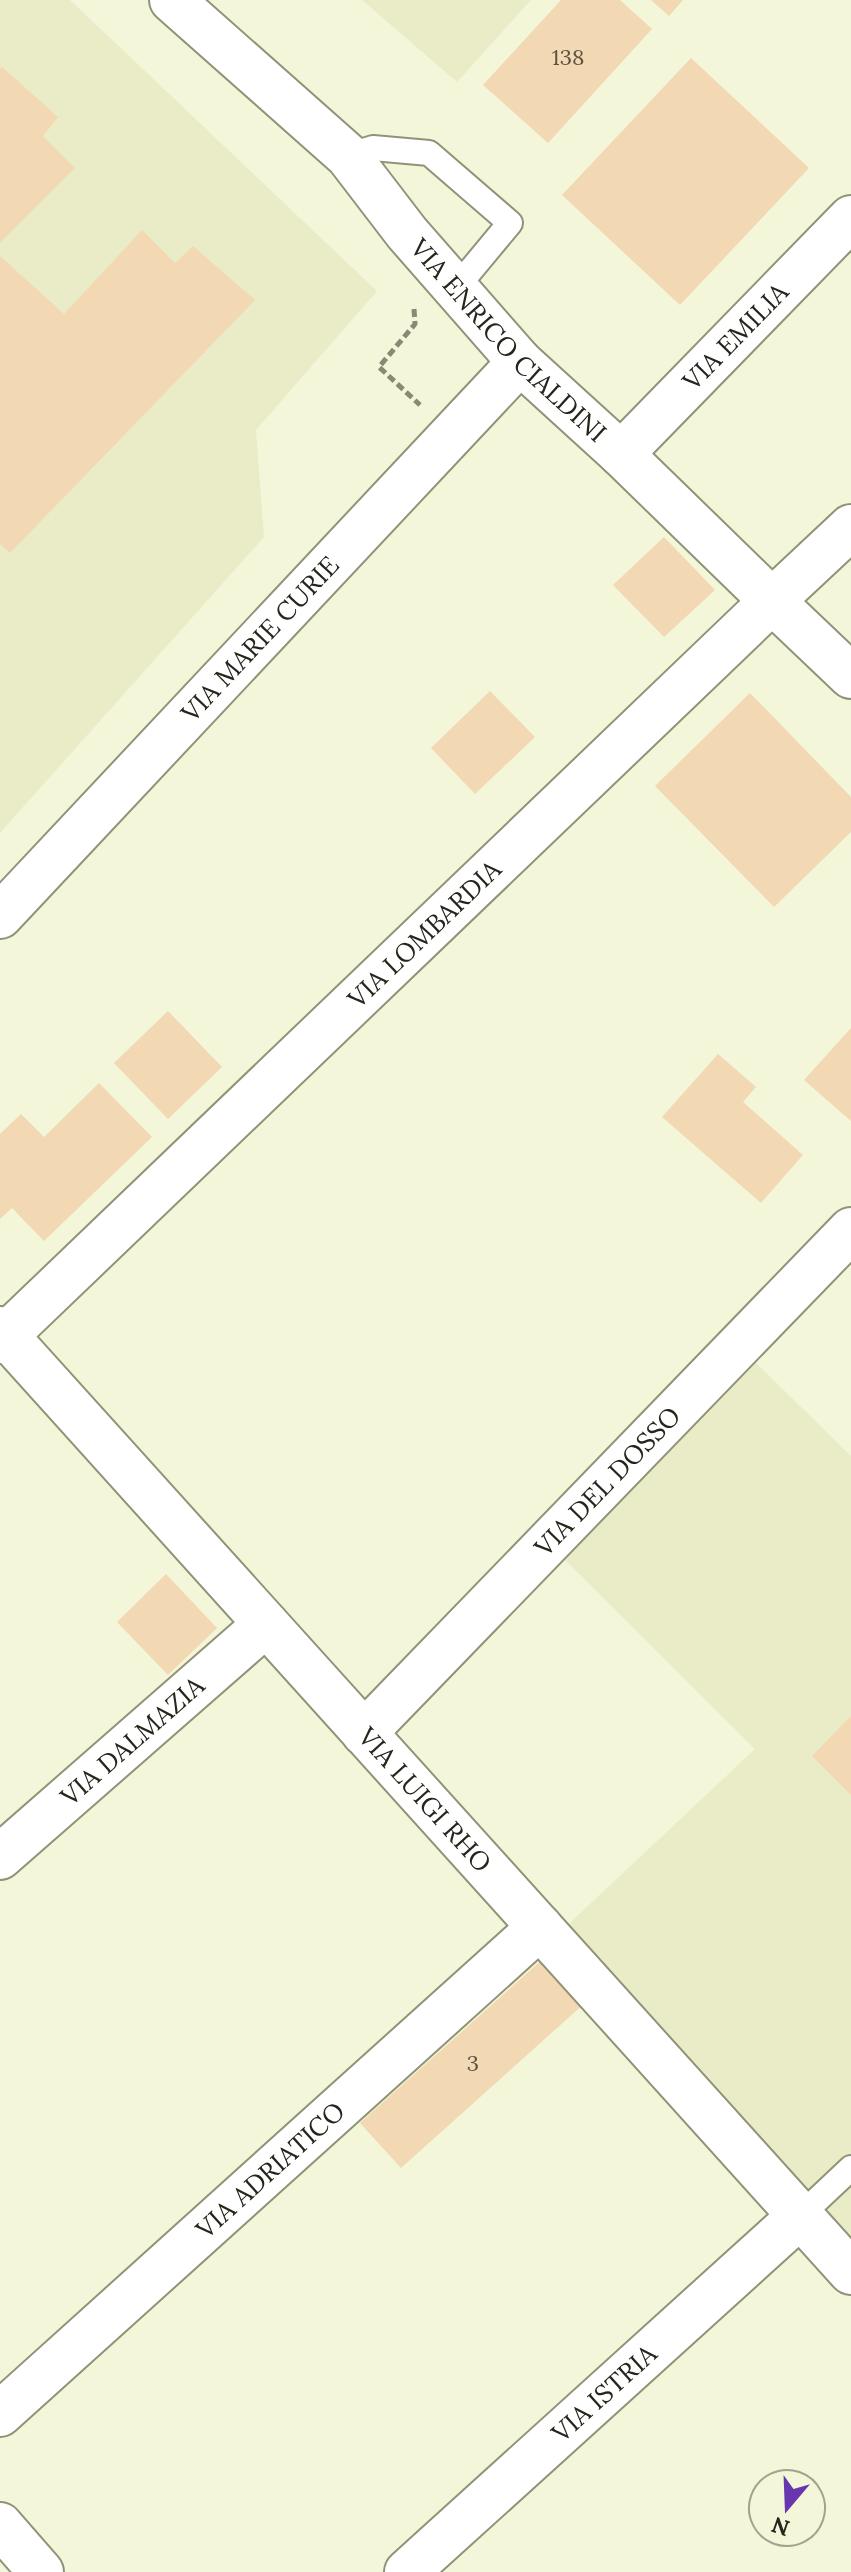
<svg xmlns="http://www.w3.org/2000/svg" width="851" height="2572" viewBox="0 0 851 2572" font-family="Lora,serif">
<rect width="100%" height="100%" fill="#f3f6d9"/>
<path fill="#e9ecc7" d="M0 0H70L377 291 256 430 264 537 0 833Z
M362 0H531L457 82Z
M750 1357 851 1456V2258L558 1934 755 1749 554 1549Z"/>
<path fill="#f2d8b3" d="M561 0H620L652 29 548 143 483 85Z
M651 0H683L669 16Z
M691 58 809 168 680 305 562 195Z
M2 67 58 117 43 136 75 168 0 243V69Z
M142 230 175 263 193 246 255 300 10 553 0 544V256L64 314Z
M664 537 715 590 664 637 613 585Z
M490 691 535 737 475 794 431 748Z
M750 693 851 797V832L774 907 655 786Z
M168 1011 222 1067 168 1119 114 1063Z
M851 1028V1121L804 1080Z
M718 1054 756 1087 743 1102 803 1155 761 1203 662 1117Z
M99 1083 152 1137 44 1241 12 1208 0 1219V1134L21 1114 44 1137Z
M166 1574 217 1628 168 1675 117 1622Z
M851 1716V1795L812 1756Z
M545 1957 586 2002 401 2168 360 2123Z"/>
<g fill="none" stroke-linecap="round" stroke-linejoin="round">
<g stroke="#919378" stroke-width="28">
<path id="service" d="M348 156 373 148 429 153 510 223 456 288
M800 2216 851 2168"/>
</g>
<g stroke="#919378" stroke-width="48">
<g id="minor">
<path id="s1" d="M172 0 348 156 407 233 520 362 621 454 772 601 851 527"/>
<path id="s2" d="M621 454 851 218"/>
<path id="s3" d="M0 916 520 362"/>
<path id="s4" d="M0 1329 851 2272"/>
<path id="s5" d="M364 1733 851 1230"/>
<path id="s6" d="M0 1857 266 1624"/>
<path id="s7" d="M0 2414 540 1927"/>
<path d="M0 2525 41 2572"/>
<path id="s8" d="M407 2572 800 2216"/>
</g>
</g>
<g stroke="#919378" stroke-width="48">
<g id="tertiary">
<path id="s9" d="M0 1341 772 601 851 676"/>
</g>
</g>
<path stroke="#888a76" stroke-width="5" stroke-dasharray="8 4" stroke-linecap="butt" d="M414 309 415 324 379 367 420 405"/>
<use href="#service" stroke="#fff" stroke-width="24"/>
<use href="#minor" stroke="#fff" stroke-width="44"/>
<use href="#tertiary" stroke="#fff" stroke-width="44"/>
</g>
<g text-anchor="middle" stroke-width="6" stroke-linejoin="round" paint-order="stroke">
<g font-size="22" fill="#585241">
<text x="568" y="65">138</text>
<text x="473" y="2071">3</text>
</g>
<g font-size="26" fill="#25261b" stroke="#f3f6d9">
<text dy="9" stroke="none"><textPath href="#s2" startOffset="164">VIA EMILIA</textPath></text>
<text dy="9" stroke="none"><textPath href="#s1" startOffset="480">VIA ENRICO CIALDINI</textPath></text>
<text dy="9" stroke="none"><textPath href="#s3" startOffset="380">VIA MARIE CURIE</textPath></text>
<text dy="9" stroke="none"><textPath href="#s9" startOffset="588">VIA LOMBARDIA</textPath></text>
<text dy="9" stroke="none"><textPath href="#s5" startOffset="350">VIA DEL DOSSO</textPath></text>
<text dy="9" stroke="none"><textPath href="#s6" startOffset="176">VIA DALMAZIA</textPath></text>
<text dy="9" stroke="none"><textPath href="#s4" startOffset="634">VIA LUIGI RHO</textPath></text>
<text dy="9" stroke="none"><textPath href="#s7" startOffset="364">VIA ADRIATICO</textPath></text>
<text dy="9" stroke="none"><textPath href="#s8" startOffset="266">VIA ISTRIA</textPath></text>
</g>
</g>
<g transform="translate(787 2508) rotate(199)"><circle r="38" fill="#f3f6d9" stroke="#a1a38d" stroke-width="2"/>
<path d="M0-6L14 30L0 20L-14 30Z" fill="#6836ad"/>
<text y="-12" font-size="22" font-weight="bold" text-anchor="middle" fill="#25261b">N</text>
</g>
</svg>
